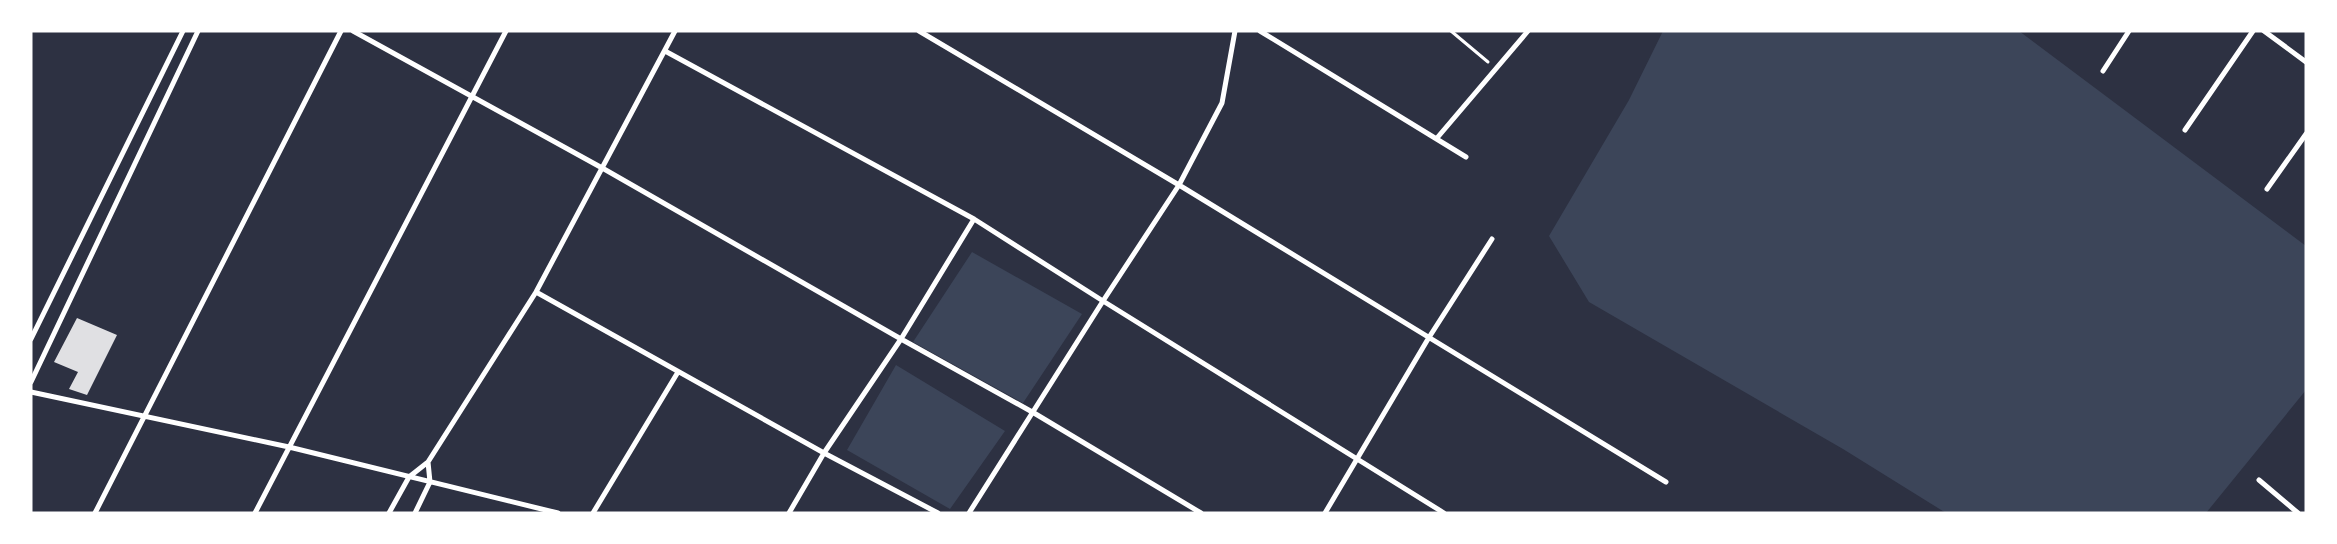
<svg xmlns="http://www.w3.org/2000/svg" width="2337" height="544" viewBox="0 0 2337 544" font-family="Literata,serif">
<rect width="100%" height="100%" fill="#2d3142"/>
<path fill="#3c4559" d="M1663 31H2019L2306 246V390L2206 513H1946L1843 449 1589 302 1549 236 1629 100Z
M972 252 1082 314 1023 403 913 342Z
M896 365 1005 431 950 509 847 450Z"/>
<path fill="#e0e0e3" d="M77 318 117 335 87 395 69 389 78 372 54 362Z"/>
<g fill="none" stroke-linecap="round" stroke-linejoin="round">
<path stroke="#fff" stroke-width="3" d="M1451 31 1488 62"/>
<path stroke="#fff" stroke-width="5" d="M353 31 604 169 901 339 1034 413 1201 513
M919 31 1179 185 1666 482
M1260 31 1466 157
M2264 31 2306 62
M665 51 974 219 1103 301 1444 513
M2103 71 2129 31
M2185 130 2253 31
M1437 138 1528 31
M2267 189 2306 134
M536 292 824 453 938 513
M31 339 183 31
M31 382 198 31
M31 392 289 447 558 513
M2259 480 2298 513
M95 513 341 31
M255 513 506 31
M389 513 409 477 428 462 536 292 675 31
M415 513 430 482 428 462
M593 513 678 372
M789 513 824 453 901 339 974 219
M969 513 1103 301 1179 185 1222 103 1235 31
M1325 513 1428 339 1492 239"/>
</g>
<rect width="2337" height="544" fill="none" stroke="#ffffff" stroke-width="65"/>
</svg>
